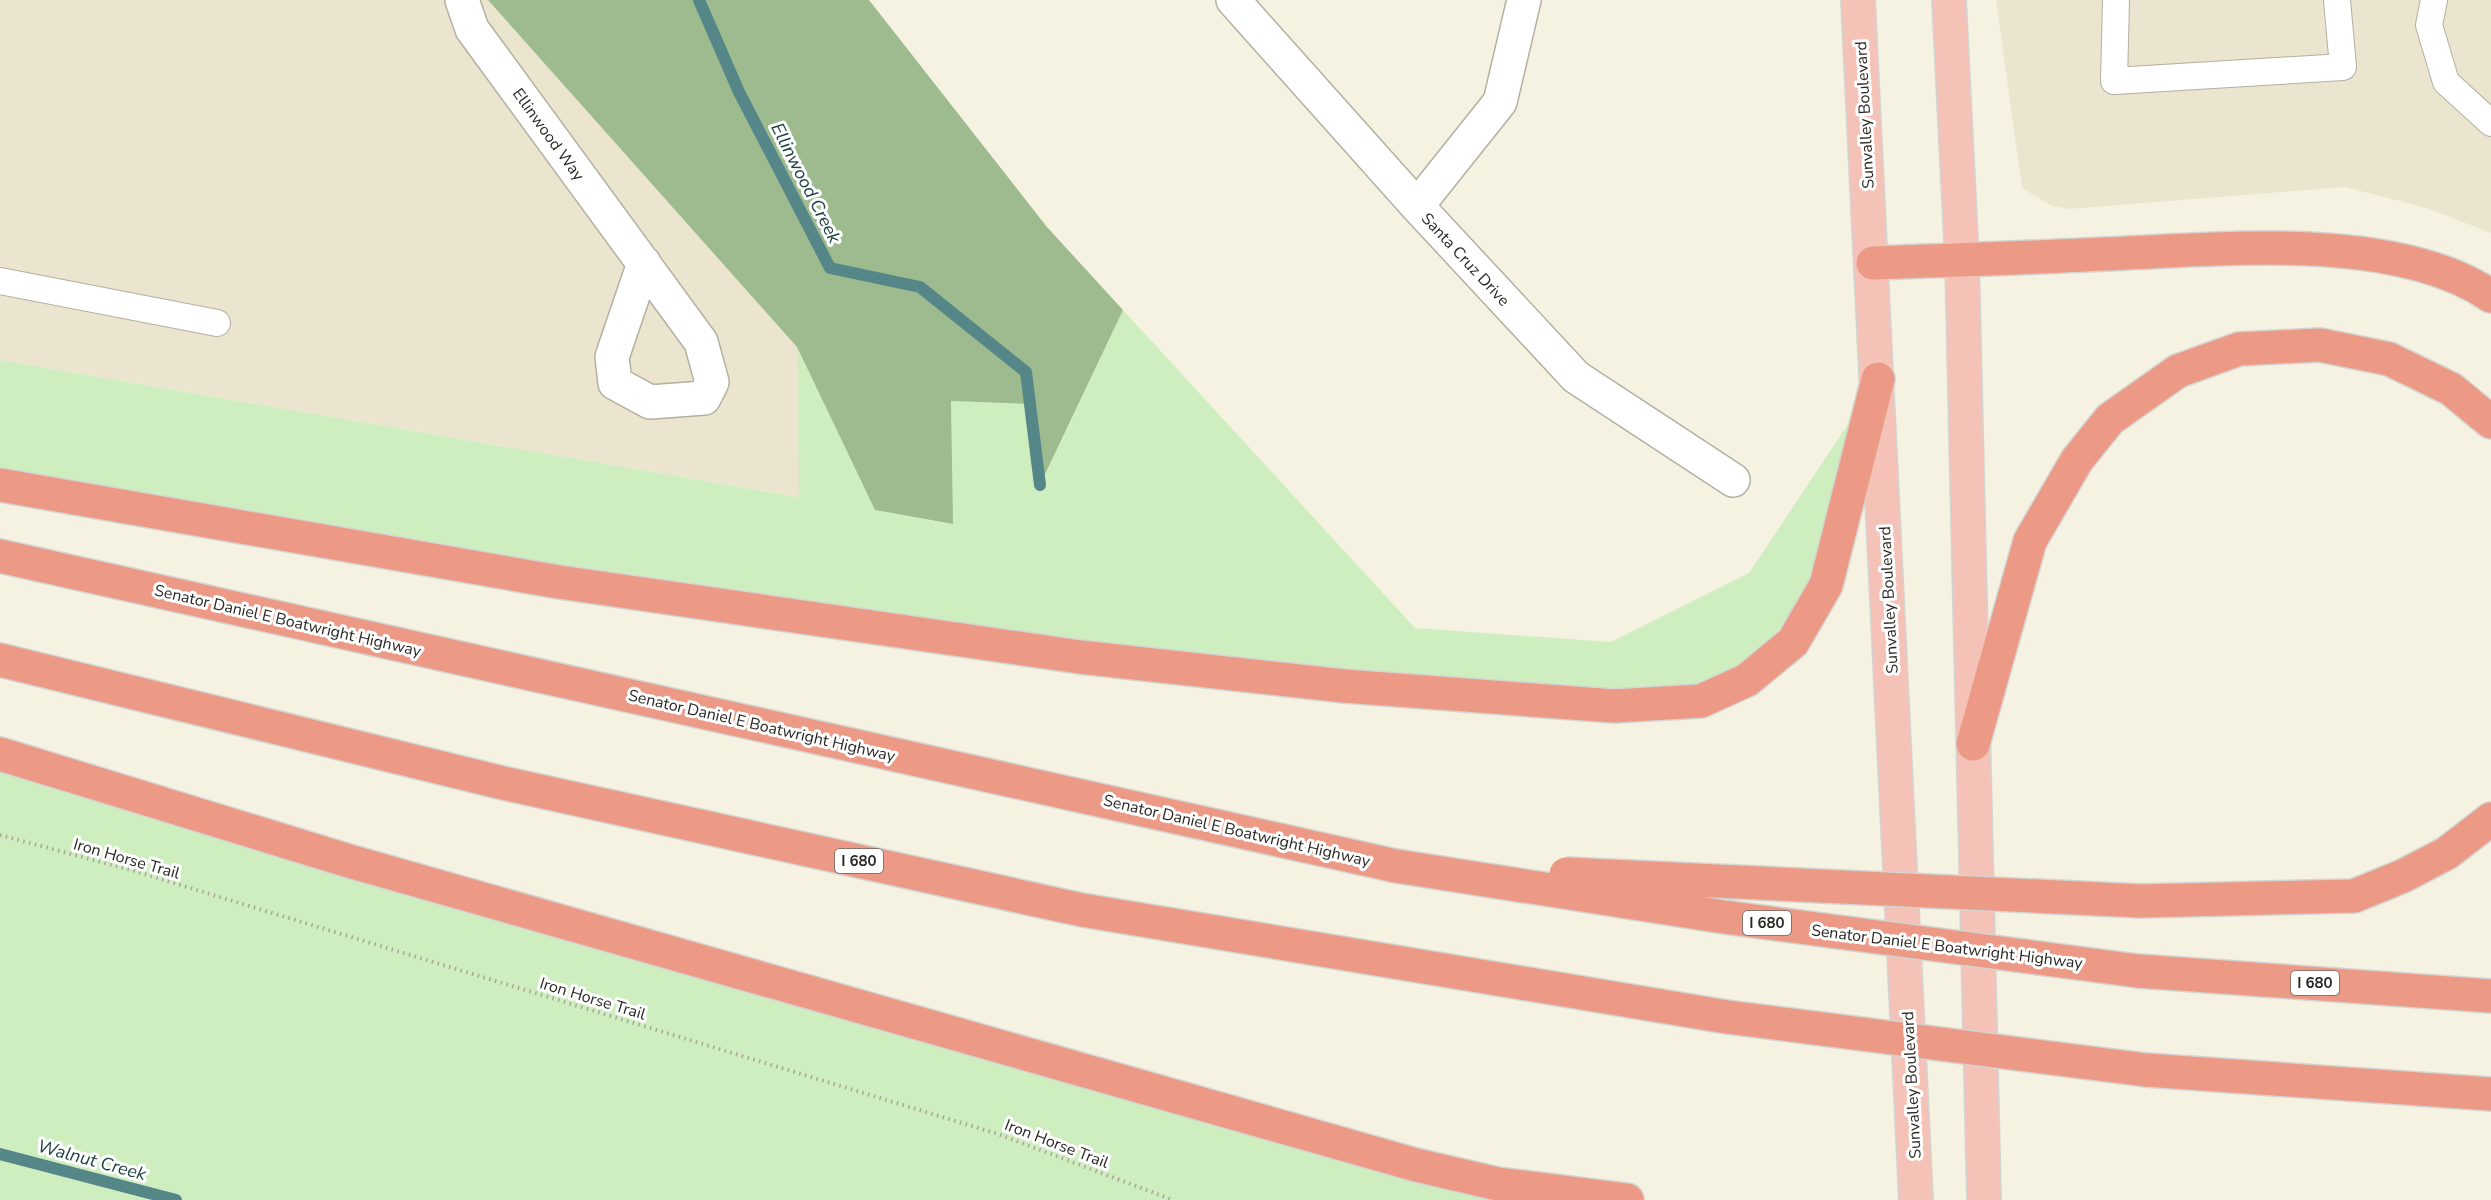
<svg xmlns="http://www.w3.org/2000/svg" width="2491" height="1200" viewBox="0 0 2491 1200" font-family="'Nunito Sans',sans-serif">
<rect width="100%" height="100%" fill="#f6f2e2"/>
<path fill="#ebe5cf" d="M0 0H488L797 347 800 497 0 360Z
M1996 0H2491V233L2427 208 2345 187 2069 209 2052 206 2022 188Z"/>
<path fill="#cfeec0" d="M1123 310 1415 628 1611 642 1749 573 1878 379 1793 642 1701 701 1344 686 0 485V360L799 497 797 347 875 510 952 524 951 401 1030 404 1041 484Z
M0 754 1416 1165 1627 1200H0Z"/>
<path fill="#9dbb8e" d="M488 0H869L1047 227 1123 310 1040 485 1030 404 951 401 953 524 875 510 797 347Z"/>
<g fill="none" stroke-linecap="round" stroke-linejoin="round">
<path stroke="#558688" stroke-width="12" d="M699 0 739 92 830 268 920 287 1026 372 1040 485
M0 1154 176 1200"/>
<g stroke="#b3b0a1" stroke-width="28">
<path id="service" d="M2116 0 2114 81 2343 67 2337 0
M2434 0 2429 25 2446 82 2491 123
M0 281 217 323"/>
</g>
<g stroke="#b3b0a1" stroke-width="36">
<path id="minor" d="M462 0 472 29 701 342 712 382 704 398 650 402 615 383 612 357 644 263
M1233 0 1417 206 1576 377 1733 480
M1417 206 1500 102 1524 0"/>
</g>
<g stroke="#d4d4d3" stroke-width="36">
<path id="primary" d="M1858 0 1916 1200
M1949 0 1962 260 1984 1200"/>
</g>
<g stroke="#d4d4d3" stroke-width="36">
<path id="motorway" d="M1873 263C1950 260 2027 258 2104 254 2217 250 2394 230 2491 296
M0 485 559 582 1080 657 1344 686 1614 706 1701 701 1747 680 1793 642 1826 585 1878 379
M0 556 1396 866
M0 660 503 783 1082 910 1727 1017
M1973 744 2030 541 2077 460 2110 419 2178 371 2239 349 2320 345 2389 359 2451 389 2491 422
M0 754 349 861 1416 1165 1498 1184 1627 1200
M2141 901 2354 896 2403 876 2447 853 2491 819
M2138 971 2491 996
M2146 1070 2491 1094"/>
</g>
<path stroke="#a8a599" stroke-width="4" stroke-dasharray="1.5 4.5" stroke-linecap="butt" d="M0 835 131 870 995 1133 1173 1200"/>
<use href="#service" stroke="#fff" stroke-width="26"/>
<use href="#minor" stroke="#fff" stroke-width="33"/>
<use href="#primary" stroke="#f4c2b6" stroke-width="33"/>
<use href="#motorway" stroke="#ec9986" stroke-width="33"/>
<g stroke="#d4d4d3" stroke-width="36" stroke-linecap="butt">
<path id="motorway-bridge" d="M1396 866 1724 917 2138 971
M1566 874 2141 901
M1727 1017 2146 1070"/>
</g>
<use href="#motorway-bridge" stroke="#ec9986" stroke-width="33"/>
</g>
<g text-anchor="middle" stroke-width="6" stroke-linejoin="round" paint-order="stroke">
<g fill="#fff" stroke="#6a6865" stroke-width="1.5">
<rect x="835" y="849" width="48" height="24" rx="4.5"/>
<rect x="1743" y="911" width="48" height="24" rx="4.5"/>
<rect x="2291" y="971" width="48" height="24" rx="4.5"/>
</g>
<g font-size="15" font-weight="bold" fill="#2a2823">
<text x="859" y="866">I 680</text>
<text x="1767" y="928">I 680</text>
<text x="2315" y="988">I 680</text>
</g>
<g font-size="16" fill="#2a2823" stroke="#fff">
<text transform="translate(1864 115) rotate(-93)" y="6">Sunvalley Boulevard</text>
<text transform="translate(549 134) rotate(54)" y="6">Ellinwood Way</text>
<text transform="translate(1466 259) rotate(47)" y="6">Santa Cruz Drive</text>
<text transform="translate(1888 600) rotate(-93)" y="6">Sunvalley Boulevard</text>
<text transform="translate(288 620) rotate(13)" y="6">Senator Daniel E Boatwright Highway</text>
<text transform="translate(762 725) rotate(13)" y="6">Senator Daniel E Boatwright Highway</text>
<text transform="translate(1237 830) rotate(13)" y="6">Senator Daniel E Boatwright Highway</text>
<text transform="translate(127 858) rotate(16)" y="6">Iron Horse Trail</text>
<text transform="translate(1947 946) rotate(7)" y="6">Senator Daniel E Boatwright Highway</text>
<text transform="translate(593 998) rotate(17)" y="6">Iron Horse Trail</text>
<text transform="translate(1911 1085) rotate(-93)" y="6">Sunvalley Boulevard</text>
<text transform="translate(1057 1143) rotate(21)" y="6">Iron Horse Trail</text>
</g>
<g font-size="18" font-style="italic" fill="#1d4143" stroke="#fff">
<text transform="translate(806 183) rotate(63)" y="6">Ellinwood Creek</text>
<text transform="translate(92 1160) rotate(15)" y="6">Walnut Creek</text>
</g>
</g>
</svg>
